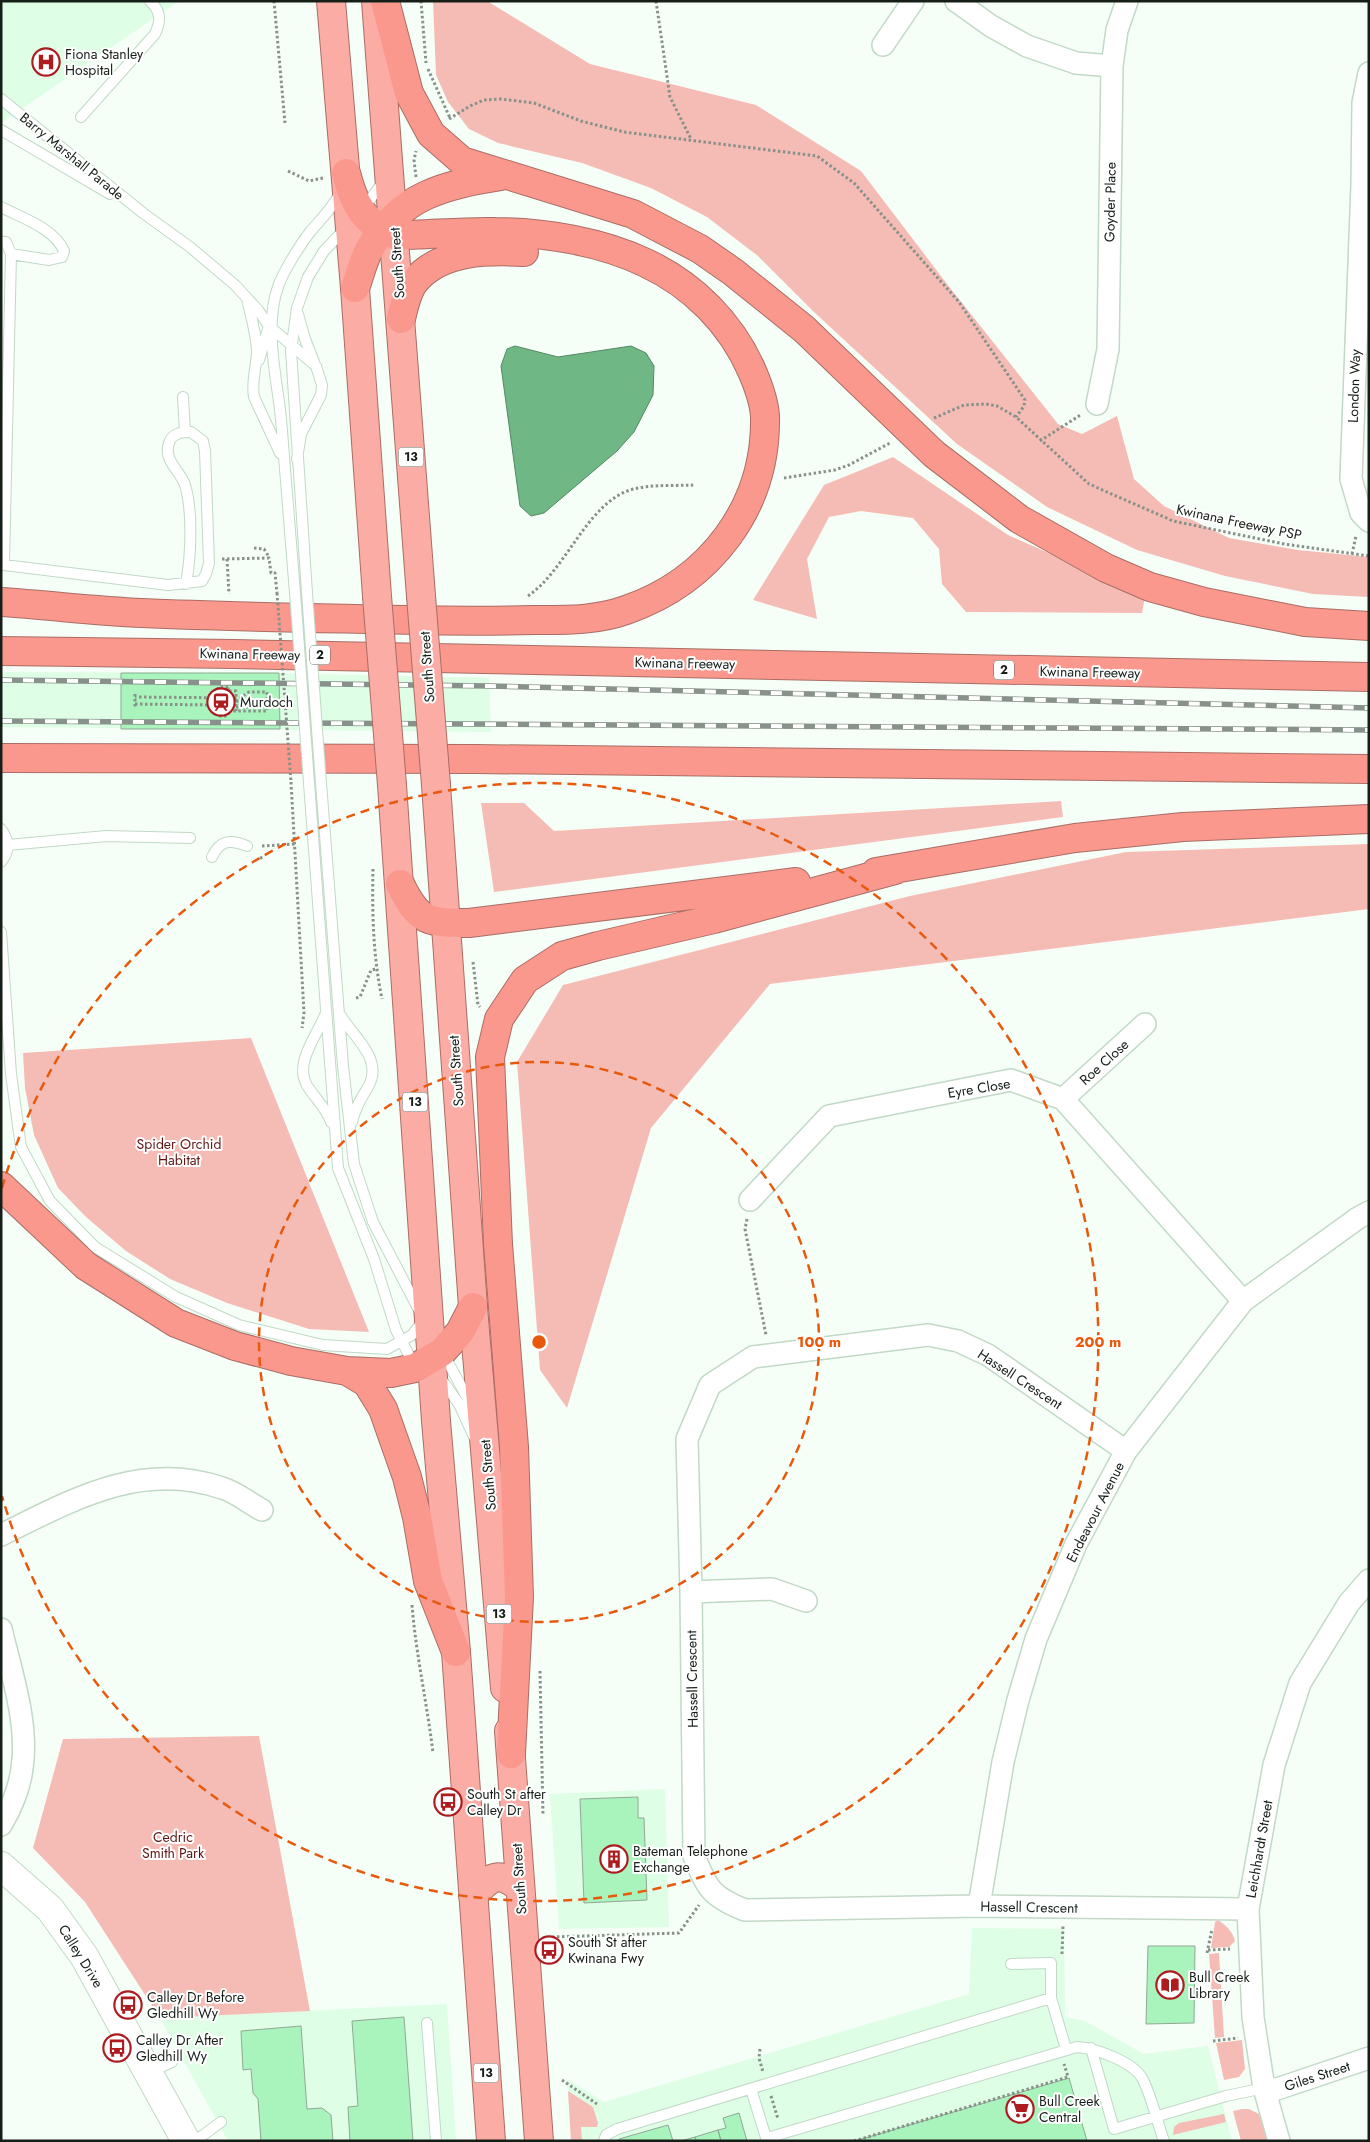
<svg xmlns="http://www.w3.org/2000/svg" width="1370" height="2142" viewBox="0 0 1370 2142" font-family="Jost,sans-serif">
<rect width="100%" height="100%" fill="#f5fff7"/>
<path fill="#defee5" d="M1 1H179L1 123Z
M1 672 279 673 489 678 491 732 1 727Z
M665 1789 669 1927 559 1929 550 1794Z
M972 1928 1064 1929 1065 2017 1085 2021 1144 2054 1208 2046 1232 2141H571L567 2079 604 2102 969 1994Z
M447 2004 456 2141H228L160 2018Z"/>
<path fill="#f5bcb5" d="M433 1H487L590 64 756 105 861 171 947 284 1058 424 1082 434 1117 416 1134 479 1164 506 1229 538 1298 550 1369 557V597L1313 594 1225 576 1137 550 1047 507 957 444 815 313 758 256 707 217 651 188 582 163 498 143 469 129 448 102 436 75Z
M893 457 1008 535 1145 596 1142 613 966 612 942 584 939 549 913 518 861 511 829 517 807 559 817 619 753 600 824 485Z
M1061 801 1063 817 494 892 481 803H524L554 831Z
M1369 844V909L770 984 651 1128 567 1408 540 1370 517 1062 563 985 910 896 1126 852Z
M251 1038 369 1332 309 1329 227 1303 170 1279 126 1251 86 1217 58 1188 34 1135 25 1088 23 1053Z
M259 1736 310 2011 160 2018 85 1902 33 1848 63 1739Z
M1218 1920C1226 1925 1233 1932 1235 1941L1229 1947 1211 1948 1215 1922Z
M1219 1953 1224 2037 1215 2038 1209 1954Z
M1242 2040 1245 2069 1239 2077 1224 2080 1216 2043Z
M568 2091 593 2107 598 2123 597 2127H581L582 2141H571Z
M1242 2109H1249L1259 2114 1268 2141H1241L1233 2111Z
M1224 2114 1226 2122 1173 2135 1174 2127 1179 2123Z"/>
<path fill="#6fb784" stroke="#548964" d="M515 346 558 357 631 346 646 353 654 366 653 395 634 432 617 451 544 513 531 516 520 506 501 366 507 349Z"/>
<path fill="#a9f3bc" stroke="#91a896" d="M121 673H279L280 729H121Z
M638 1797V1818H644L647 1900 584 1903 580 1799Z
M1148 1946H1195L1194 2023 1146 2024Z
M404 2017 413 2141H350L348 2107 358 2106 352 2021Z
M301 2026 307 2109 322 2108 331 2115 333 2141H261L258 2099 253 2093 251 2069 243 2070 241 2031Z
M1069 2078 1087 2141H855Z
M739 2113 747 2141H721L718 2130 726 2128 723 2118Z
M668 2125 673 2141H620L619 2139Z
M718 2130 721 2141H696L695 2137Z
M695 2137 696 2141H681Z"/>
<g fill="none" stroke-linecap="round" stroke-linejoin="round">
<g stroke="#c1d9c6" stroke-width="12">
<path id="service" d="M1 99 143 213 190 247 235 285 258 310 269 326 316 366 322 385 321 395 301 434 297 459
M81 117 155 34C161 21 161 11 150 1
M1 130 110 194
M1 207C22 218 54 228 64 251L62 257 49 260 11 254
M362 210 384 181
M1 242H6L11 254 4 565 168 585 202 581 206 574 209 563 205 451 203 441 191 432C182 432 172 433 169 443 163 461 180 470 185 485 193 511 191 557 186 584
M247 299C251 316 256 333 257 350 257 366 251 381 254 397L280 453
M298 314 305 339 314 362
M259 360 268 329
M183 397 185 432
M295 593C290 535 286 477 281 419 277 377 263 326 279 284 285 269 300 245 310 232 321 219 332 209 340 193
M307 593 291 351 297 308 308 277 324 251 346 228
M309 783 338 1168 374 1259 396 1330 415 1367
M321 783 343 1066 354 1164 373 1222 421 1314
M1 829C9 840 10 851 1 862
M8 845 106 836 190 838
M212 857C220 840 230 839 247 846
M1 932 11 1074 21 1147 50 1201 95 1247 176 1297 239 1325 323 1345 387 1349 412 1335 423 1321
M325 1015C316 1038 291 1066 310 1090 318 1101 327 1110 331 1122
M341 1016C354 1038 384 1059 368 1087 361 1099 355 1108 352 1122
M443 1353 467 1397 471 1409
M439 1376 459 1404 474 1437
M1011 1964 1051 1963V1998L1066 2049
M427 2023 436 2141
M1091 2048 1114 2129 1226 2096 1264 2088
M150 2072 172 2062
M751 2089 767 2141
M767 2138 1077 2047C1095 2048 1133 2062 1142 2078 1150 2091 1158 2125 1164 2141
M195 2141 221 2122
M604 2141 606 2135 617 2129 1051 1998"/>
</g>
<g stroke="#c1d9c6" stroke-width="24">
<path id="minor" d="M956 1 991 26 1027 46 1076 63 1112 66
M883 45 913 1
M1369 73 1363 103 1362 185 1351 479 1361 513 1369 521
M1097 404 1108 349 1112 66 1117 30 1127 1
M1063 1099 1145 1024
M750 1200 829 1116 1011 1080 1063 1099 1243 1301
M1126 1451 988 1355 958 1341 928 1335 753 1357 710 1385 687 1439 691 1592 694 1856C707 1888 711 1897 745 1910L979 1906 1248 1909
M1 1535C72 1500 141 1460 222 1488 236 1492 249 1503 262 1510
M691 1592 772 1589 806 1601
M1 1629C11 1671 29 1725 22 1768 20 1787 11 1809 1 1825
M979 1906 1003 1762 1018 1700 1036 1639 1076 1544 1126 1451 1243 1301 1358 1218 1369 1212
M1264 2088 1277 2089 1369 2058
M1279 2141 1264 2088 1253 2017 1248 1909 1274 1765 1300 1683 1349 1603 1369 1580"/>
</g>
<g stroke="#c1d9c6" stroke-width="30">
<path id="secondary" d="M1 1866 50 1909 84 1956 186 2141"/>
</g>
<g stroke="#aa6d65" stroke-width="30">
<path id="trunk" d="M331 1 355 288 377 596
M376 1 421 596
M392 785 436 1421 456 1652 491 2141
M436 785 473 1307 505 1688
M509 1731 539 2141
M473 1896C491 1876 498 1870 520 1888"/>
</g>
<g stroke="#aa6d65" stroke-width="30">
<path id="motorway" d="M385 1 409 93 431 134 462 161 633 214 700 249 733 272 804 329 934 454 1019 519 1106 568 1150 587 1204 602 1305 622 1369 626
M355 288C360 275 363 260 370 248 400 195 445 185 501 176
M401 319C404 306 407 290 416 280 442 250 488 250 524 252
M1 602C48 605 95 611 142 613 232 617 322 618 412 620 452 621 492 621 533 620 565 620 595 621 626 610 710 581 767 507 765 416 764 400 758 385 752 371 731 323 693 285 646 263 603 242 544 232 496 232 462 231 428 235 395 235 363 223 354 204 346 173
M1 651 234 654 1369 677
M1 758 475 759 1369 769
M876 872 1075 838 1183 827 1369 819
M400 884C418 922 428 923 469 923L796 882
M1 1186 86 1266 176 1323 235 1346 291 1361 347 1371 391 1373 415 1368 442 1352 460 1332 473 1307
M347 1371 367 1383 383 1409 407 1477 417 1517 428 1581 456 1652
M511 1754 519 1597 514 1447 498 1244 490 1057 499 1019 525 980 562 956 598 946 714 919 895 870"/>
</g>
<path stroke="#88918a" stroke-width="3" stroke-dasharray="2.5 2.5" stroke-linecap="butt" d="M274 1 285 123
M421 1 426 63
M656 1 670 97 691 139
M428 69 450 118
M449 119 470 106 484 100 501 99 534 103 581 121 624 132 817 156 854 183 959 302 1025 400 1024 406 1016 417
M288 171 309 181 323 178
M416 177 414 160 416 151
M934 418 964 405 986 404 997 406 1016 417 1089 484 1173 521 1284 544 1369 556
M1040 441 1082 414
M784 478 835 470 849 465 890 443
M254 548 264 549 269 557
M1352 554 1356 536
M222 559 269 558 271 573H275L277 593
M227 559 229 594
M528 596C566 570 587 504 630 490 650 484 674 486 695 485
M228 687H218V691H236V711
M135 694V707
M250 695V702
M231 701 285 702
M135 704 214 705 224 711H267V692H249L240 698 135 697
M231 707V695
M236 707H250
M222 711H218V716H228V687
M291 782 304 1013 302 1028
M262 846 295 844
M260 858 265 857
M373 869C372 913 373 955 382 999
M473 962 478 1005 480 1007
M356 998 360 997 371 970 376 969
M747 1219 745 1229 766 1335
M412 1605C416 1655 427 1703 433 1753
M540 1671 543 1816
M552 1937 679 1933 699 1905
M1208 1950 1230 1949
M1207 1953 1212 1929
M1062 1954 1063 1926
M1213 2041 1238 2038
M760 2049 759 2058 763 2072
M562 2080 597 2104
M771 2096 778 2119
M854 2141 1068 2077 1064 2064"/>
<use href="#service" stroke="#fff" stroke-width="10"/>
<use href="#minor" stroke="#fff" stroke-width="21"/>
<use href="#secondary" stroke="#fff" stroke-width="28"/>
<use href="#trunk" stroke="#fbaca4" stroke-width="28"/>
<use href="#motorway" stroke="#fa988e" stroke-width="28"/>
<g stroke="#88918a" stroke-width="5.5">
<path id="rail" d="M1 680 490 686 1369 708
M1 721 1369 730"/>
</g>
<use href="#rail" stroke="#fff" stroke-width="4" stroke-dasharray="11" stroke-linecap="butt"/>
<g stroke="#c1d9c6" stroke-width="12" stroke-linecap="butt">
<path id="service-bridge" d="M295 593 309 783
M307 593 321 783"/>
</g>
<g stroke="#aa6d65" stroke-width="30" stroke-linecap="butt">
<path id="trunk-bridge" d="M377 596 392 785
M421 596 436 785"/>
</g>
<path stroke="#88918a" stroke-width="3" stroke-dasharray="2.5 2.5" stroke-linecap="butt" d="M277 593 291 782"/>
<use href="#service-bridge" stroke="#fff" stroke-width="10"/>
<use href="#trunk-bridge" stroke="#fbaca4" stroke-width="28"/>
</g>
<g fill="none" stroke="#e8590c" stroke-width="2.5" stroke-dasharray="9 6">
<circle cx="539" cy="1342" r="280"/>
<path d="M2 1188A559 559 0 1 1 2 1496"/>
</g>
<defs>
<g id="hospital-ring" transform="scale(1.4375)"><circle r="9.5" fill="#fff" stroke="#ad1b1f" stroke-width="1.5"/><path d="M-5-5h3v3.5h4V-5h3V5h-3V1.5h-4V5h-3Z" fill="#ad1b1f"/></g>
<g id="station-ring" transform="scale(1.4375)"><circle r="9.5" fill="#fff" stroke="#ad1b1f" stroke-width="1.5"/><path d="M-3-6H3Q5-6 5-4V2Q5 4 3 4L4.5 6H3L1.5 4h-3L-3 6H-4.5L-3 4Q-5 4-5 2V-4Q-5-6-3-6ZM-3.5-4v3h7v-3ZM-3.5 1v1.5H-2V1ZM2 1v1.5H3.5V1Z" fill="#ad1b1f"/></g>
<g id="bus-ring" transform="scale(1.4375)"><circle r="9.5" fill="#fff" stroke="#ad1b1f" stroke-width="1.5"/><path d="M-5-6H5V4H4V6H2V4H-2V6H-4V4H-5ZM-3.5-4V0h7V-4ZM-3.5 1.2v1.5H-2V1.2ZM2 1.2v1.5H3.5V1.2Z" fill="#ad1b1f"/></g>
<g id="building-ring" transform="scale(1.4375)"><circle r="9.5" fill="#fff" stroke="#ad1b1f" stroke-width="1.5"/><path d="M-4-6H4V6H1V3H-1V6H-4ZM-2.5-4.3h1.7v1.8h-1.7ZM.8-4.3h1.7v1.8H.8ZM-2.5-1h1.7V.8h-1.7ZM.8-1h1.7V.8H.8Z" fill="#ad1b1f"/></g>
<g id="library-ring" transform="scale(1.4375)"><circle r="9.5" fill="#fff" stroke="#ad1b1f" stroke-width="1.5"/><path d="M-6-4Q-3-5.5-.7-3.5V5Q-3 3-6 4ZM6-4Q3-5.5 .7-3.5V5Q3 3 6 4Z" fill="#ad1b1f"/></g>
<g id="supermarket-ring" transform="scale(1.4375)"><circle r="9.5" fill="#fff" stroke="#ad1b1f" stroke-width="1.5"/><path d="M-6-5.5h2.5l.6 2H6L4.5 2H-2.5L-4.4-4H-6ZM-1.5 3.2a1.3 1.3 0 1 0 .1 0ZM3 3.2a1.3 1.3 0 1 0 .1 0Z" fill="#ad1b1f"/></g>
</defs>
<g fill-rule="evenodd">
<use href="#hospital-ring" x="46" y="62"/>
<use href="#station-ring" x="221" y="702"/>
<use href="#bus-ring" x="448" y="1802"/>
<use href="#building-ring" x="614" y="1859"/>
<use href="#bus-ring" x="549" y="1950"/>
<use href="#library-ring" x="1170" y="1985"/>
<use href="#bus-ring" x="128" y="2005"/>
<use href="#bus-ring" x="117" y="2048"/>
<use href="#supermarket-ring" x="1020" y="2109"/>
</g>
<g text-anchor="middle" stroke-width="4" stroke-linejoin="round" paint-order="stroke">
<g fill="#fff" stroke="#5c625d" stroke-width="1">
<rect x="398.5" y="447.5" width="25" height="19" rx="4"/>
<rect x="310" y="645.5" width="20" height="19" rx="4"/>
<rect x="994" y="660.5" width="20" height="19" rx="4"/>
<rect x="402.5" y="1092.5" width="25" height="19" rx="4"/>
<rect x="486.5" y="1604.5" width="25" height="19" rx="4"/>
<rect x="473.5" y="2063.5" width="25" height="19" rx="4"/>
</g>
<g font-size="12" font-weight="bold" fill="#161e18">
<text x="411" y="461">13</text>
<text x="320" y="659">2</text>
<text x="1004" y="674">2</text>
<text x="415" y="1106">13</text>
<text x="499" y="1618">13</text>
<text x="486" y="2077">13</text>
</g>
<g font-size="14" fill="#161e18" stroke="#fff" text-anchor="start">
<text x="65" y="59">Fiona Stanley<tspan x="65" dy="16">Hospital</tspan></text>
<text x="240" y="707">Murdoch</text>
<text x="467" y="1799">South St after<tspan x="467" dy="16">Calley Dr</tspan></text>
<text x="633" y="1856">Bateman Telephone<tspan x="633" dy="16">Exchange</tspan></text>
<text x="568" y="1947">South St after<tspan x="568" dy="16">Kwinana Fwy</tspan></text>
<text x="1189" y="1982">Bull Creek<tspan x="1189" dy="16">Library</tspan></text>
<text x="147" y="2002">Calley Dr Before<tspan x="147" dy="16">Gledhill Wy</tspan></text>
<text x="136" y="2045">Calley Dr After<tspan x="136" dy="16">Gledhill Wy</tspan></text>
<text x="1039" y="2106">Bull Creek<tspan x="1039" dy="16">Central</tspan></text>
</g>
<g font-size="14" fill="#161e18" stroke="#fff">
<text transform="translate(72 156) rotate(39)" y="5">Barry Marshall Parade</text>
<text transform="translate(1110 202) rotate(-89)" y="5">Goyder Place</text>
<text transform="translate(397 263) rotate(-94)" y="5">South Street</text>
<text transform="translate(1354 386) rotate(-88)" y="5">London Way</text>
<text transform="translate(1239 522) rotate(12)" y="5">Kwinana Freeway PSP</text>
<text transform="translate(250 654) rotate(1)" y="5">Kwinana Freeway</text>
<text transform="translate(685 663) rotate(1)" y="5">Kwinana Freeway</text>
<text transform="translate(427 667) rotate(-94)" y="5">South Street</text>
<text transform="translate(1090 672) rotate(1)" y="5">Kwinana Freeway</text>
<text transform="translate(1104 1062) rotate(-42)" y="5">Roe Close</text>
<text transform="translate(456 1071) rotate(-94)" y="5">South Street</text>
<text transform="translate(979 1088) rotate(-9)" y="5">Eyre Close</text>
<text transform="translate(1020 1379) rotate(33)" y="5">Hassell Crescent</text>
<text transform="translate(488 1475) rotate(-95)" y="5">South Street</text>
<text transform="translate(1095 1512) rotate(-63)" y="5">Endeavour Avenue</text>
<text transform="translate(692 1679) rotate(-91)" y="5">Hassell Crescent</text>
<text transform="translate(1259 1849) rotate(-80)" y="5">Leichhardt Street</text>
<text transform="translate(519 1879) rotate(-94)" y="5">South Street</text>
<text transform="translate(1029 1907) rotate(1)" y="5">Hassell Crescent</text>
<text transform="translate(81 1956) rotate(58)" y="5">Calley Drive</text>
<text transform="translate(1317 2076) rotate(-18)" y="5">Giles Street</text>
</g>
<g font-size="14" fill="#5f1413" stroke="#fff">
<text x="179" y="1149">Spider Orchid<tspan x="179" dy="16">Habitat</tspan></text>
<text x="173" y="1842">Cedric<tspan x="173" dy="16">Smith Park</tspan></text>
</g>
</g>
<circle cx="539" cy="1342" r="8" fill="#e8590c" stroke="#fff" stroke-width="2.5"/>
<g font-size="15" text-anchor="middle" font-weight="bold" fill="#e8590c" stroke="#fff" stroke-width="4" stroke-linejoin="round" paint-order="stroke">
<text x="819" y="1347">100 m</text>
<text x="1098" y="1347">200 m</text>
</g>
<rect width="1370" height="2142" fill="none" stroke="#161e18" stroke-width="5"/>
</svg>
